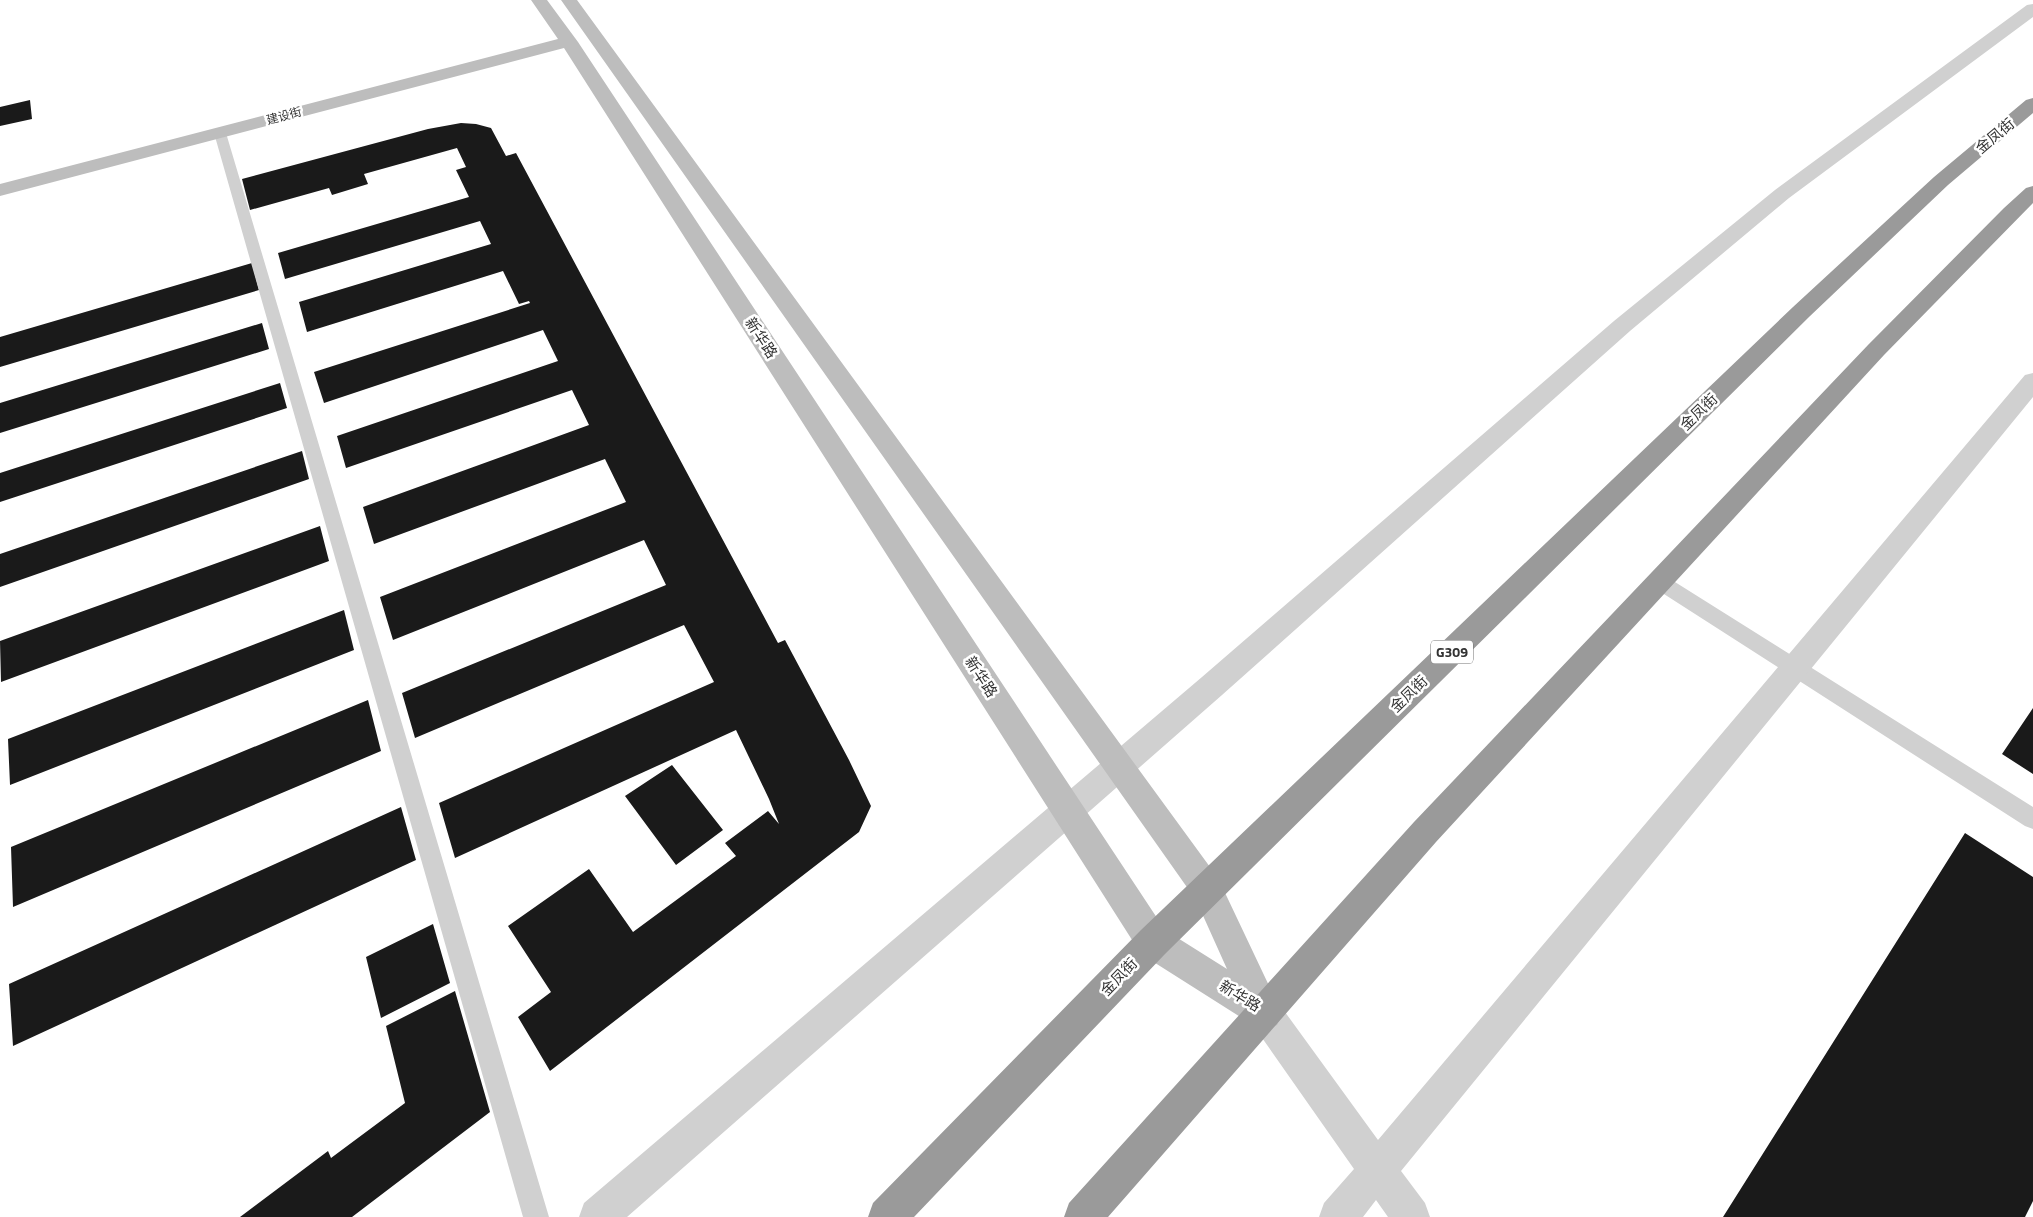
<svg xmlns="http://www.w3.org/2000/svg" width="2033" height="1217" viewBox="0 0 2033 1217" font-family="'Titillium Web','Noto Sans SC',sans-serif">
<rect width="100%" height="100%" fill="#fff"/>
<path fill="#1a1a1a" d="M30 100 32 119 0 126V107Z
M461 123 476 124 491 128 506 156 516 153 778 643 785 640 849 760 871 806 859 832 550 1071 518 1017 551 992 508 926 589 869 633 932 736 856 725 843 768 811 779 824 769 799 736 730 455 858 439 803 714 682 684 625 415 738 402 693 666 585 644 540 393 640 380 597 626 502 605 459 374 544 363 507 589 425 572 390 346 468 337 436 558 361 543 330 324 403 314 372 530 303 529 301 519 304 503 271 307 332 299 302 491 244 480 221 285 279 278 253 469 197 456 170 466 167 457 148 364 174 368 184 332 195 329 188 250 210 242 179 428 129Z
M252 263 259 290 0 367V337Z
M262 323 269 349 0 433V403Z
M280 383 287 408 0 502V473Z
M302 451 309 479 0 587V554Z
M320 526 329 561 1 682 0 641Z
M344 610 354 650 10 785 8 739Z
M368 700 381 751 13 907 11 847Z
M2033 708V774L2002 754Z
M672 765 723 830 676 865 625 796Z
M401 807 416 860 13 1046 9 984Z
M1965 833 2033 877V1201L2025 1217H1723Z
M433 924 450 983 381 1018 366 957Z
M455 991 490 1112 352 1217H240L328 1151 331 1158 405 1103 386 1026Z"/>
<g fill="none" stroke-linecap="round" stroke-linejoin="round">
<path fill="#d0d0d0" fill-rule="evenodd" d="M220 129 226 133 549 1217H523L214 133Z
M1660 575 1667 577 2033 807V829L2025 826 1653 587 1651 582 1653 577Z"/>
<path fill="#d0d0d0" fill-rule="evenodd" d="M2033 4V17L1789 198 1630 331 1222 695 627 1217H579L584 1203 1202 677 1614 321 1775 190 2027 5Z
M2033 373V397L1401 1171 1425 1203 1430 1217H1388L1376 1200 1363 1217H1319L1324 1203 1354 1169 1253 1025 1248 1013 1253 1001 1265 996 1277 1001 1378 1140 2025 375Z"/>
<path fill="#bdbdbd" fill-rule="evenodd" d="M531 0H547L578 42 1165 930 1227 969 1196 900 561 0H577L1218 878 1282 1013 1277 1025 1265 1030 1253 1025 1141 954 564 48 0 196V184L558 39Z"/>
<path fill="#9a9a9a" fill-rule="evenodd" d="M2033 98V113L1948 185 1809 317 1165 954 914 1217H868L873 1203 1141 930 1793 307 1934 177 2026 100Z
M2033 186V203L1884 355 1436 842 1108 1217H1064L1069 1203 1414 822 1868 345 2004 208 2026 188Z"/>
</g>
<g text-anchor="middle" stroke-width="5" stroke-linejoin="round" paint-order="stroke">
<g font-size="12" fill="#333" stroke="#fff">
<text transform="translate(284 116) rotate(-15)" y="4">建设街</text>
</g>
<rect fill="#fff" stroke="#707070" stroke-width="1" x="1431" y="640.5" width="42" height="23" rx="4"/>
<g font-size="14" font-weight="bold" fill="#333">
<text x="1452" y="657">G309</text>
</g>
<g font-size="15" fill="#333" stroke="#fff">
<text transform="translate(1995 136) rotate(-40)" y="5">金凤街</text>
<text transform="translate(761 338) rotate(57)" y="5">新华路</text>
<text transform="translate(1699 412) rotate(-44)" y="5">金凤街</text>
<text transform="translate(981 677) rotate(57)" y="5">新华路</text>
<text transform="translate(1409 694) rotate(-44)" y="5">金凤街</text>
<text transform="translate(1119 977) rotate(-46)" y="5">金凤街</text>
<text transform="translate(1240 996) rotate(31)" y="5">新华路</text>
</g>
</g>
</svg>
